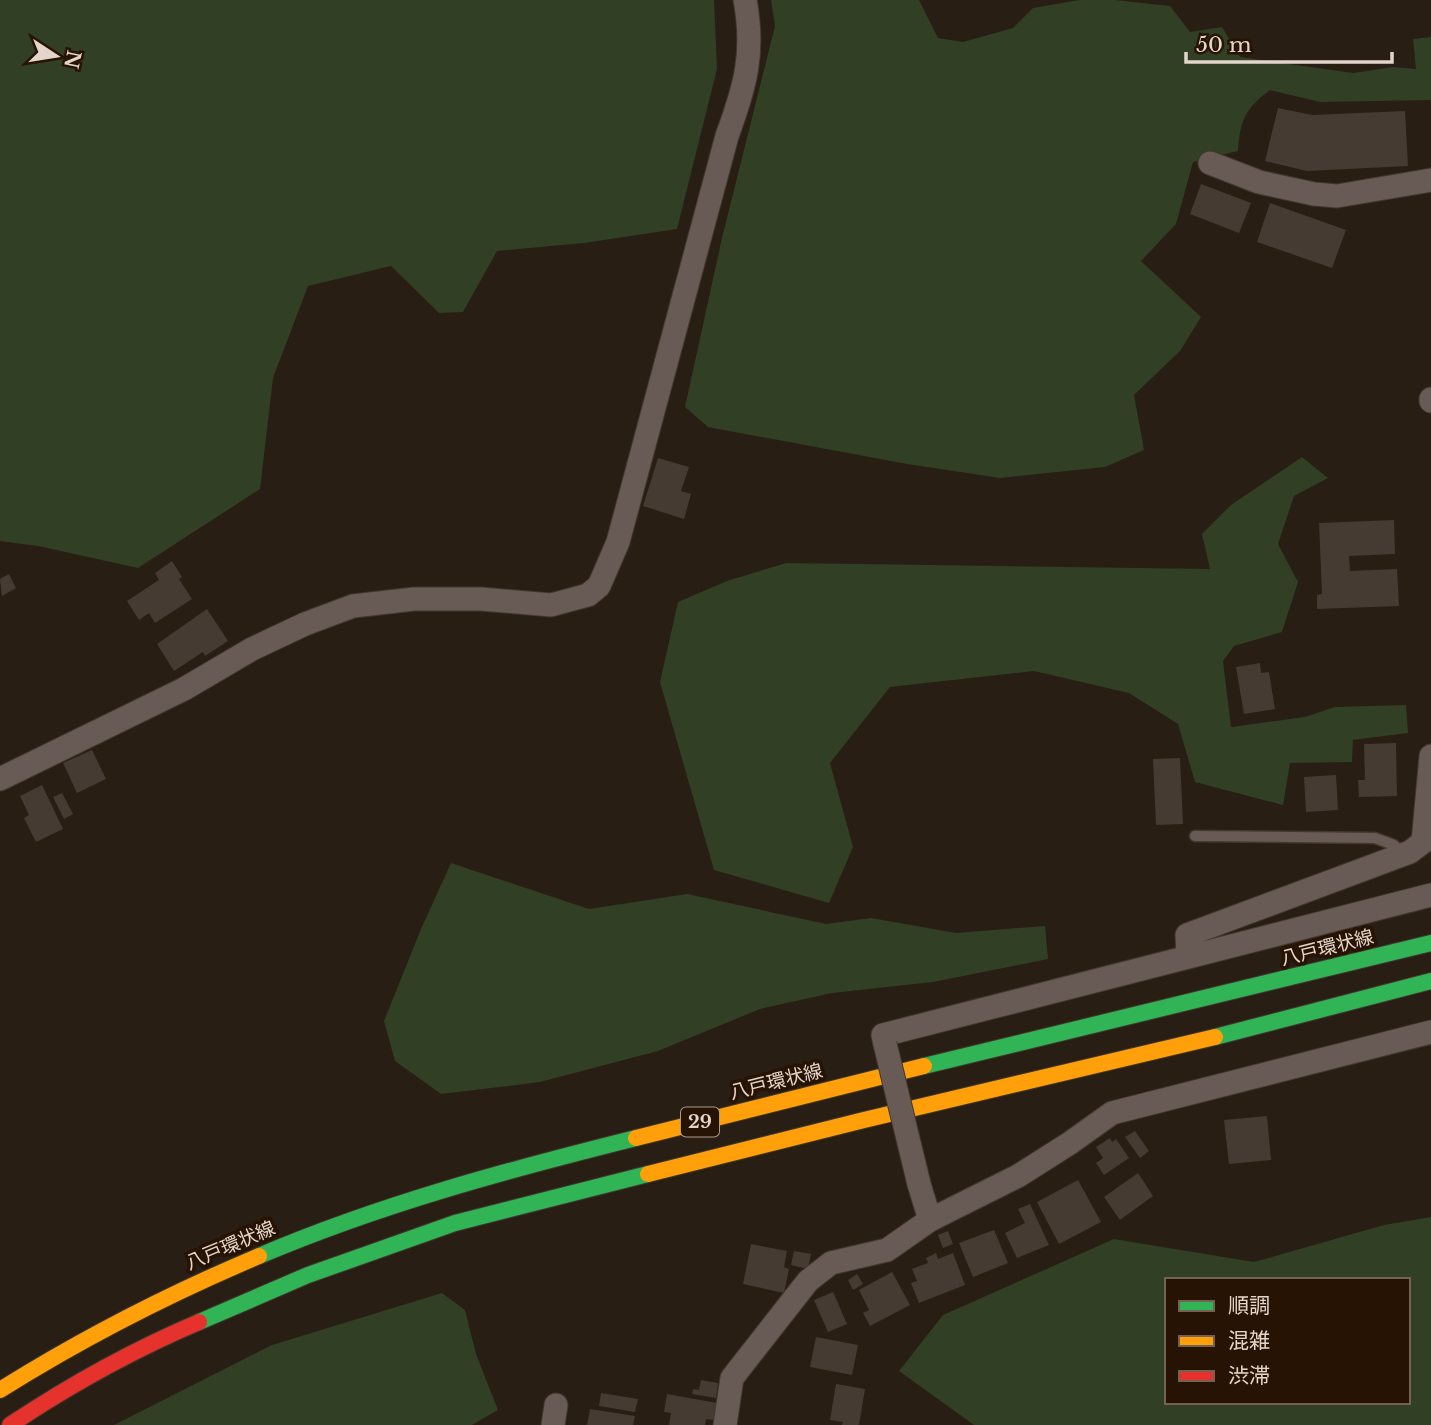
<svg xmlns="http://www.w3.org/2000/svg" width="1431" height="1425" viewBox="0 0 1431 1425" font-family="'Libre Baskerville','Noto Sans JP',serif">
<rect width="100%" height="100%" fill="#291e13"/>
<path fill="#313f24" fill-rule="evenodd" d="M0 0H714L717 69 677 229 584 243 497 251 463 312 439 313 391 266 308 286 273 378 260 489 138 568 38 546 0 541Z
M771 0H919L938 38 963 42 1013 28 1033 8 1079 0H1115L1170 6 1190 32 1222 27 1240 57 1353 73 1393 67 1416 69 1413 39 1431 37V100L1320 102 1270 90C1245 109 1240 120 1238 151L1193 162 1176 224 1141 261 1201 317 1180 351 1134 395 1144 450 1105 467 1000 478 907 464 708 427 685 407 722 238 775 26Z
M1302 457 1328 478 1294 496 1278 544 1298 582 1282 632 1234 646 1223 661 1231 727 1305 717 1335 707 1406 705 1408 733 1353 740 1352 762 1290 763 1283 805 1195 782 1178 724 1129 693 1034 671 890 687 830 763 853 847 829 903 714 870 660 682 678 602 727 581 786 563 1210 569 1202 534 1231 505Z
M451 863 589 909 687 894 826 924 871 918 956 933 1045 926 1048 959 933 982 832 993 760 1009 658 1051 540 1082 441 1094 395 1061 384 1021 421 929Z
M1431 1217V1425H974L899 1371 943 1315 1114 1239 1254 1262 1384 1225ZM1167 1280H1408V1402H1167Z
M442 1293 465 1310 476 1354 498 1410 472 1425H114L272 1345Z"/>
<path fill="#453b33" d="M1278 108 1312 115 1405 111 1408 166 1307 171 1265 161Z
M1201 184 1251 203 1239 233 1190 214Z
M1270 203 1346 230 1332 268 1257 242Z
M658 458 689 467 681 491 691 494 684 519 643 506Z
M1394 520 1395 554 1349 556 1350 571 1397 569 1399 606 1317 609V595L1322 594 1319 523Z
M172 561 182 577 179 579 192 599 155 623 149 613 139 620 127 601 159 580 155 573Z
M9 574 16 588 2 596 0 579Z
M207 609 228 641 205 656 203 652 174 671 157 644Z
M1260 663 1261 673 1269 672 1275 709 1244 714 1236 667Z
M1396 743 1397 796 1359 797 1358 780H1365L1364 744Z
M92 750 106 779 77 793 63 763Z
M1180 758 1183 824 1156 825 1153 759Z
M1336 775 1338 810 1306 812 1304 777Z
M42 785 63 829 36 842 24 818 29 815 20 796Z
M62 793 73 814 64 819 53 797Z
M1267 1116 1271 1160 1229 1164 1224 1120Z
M1135 1131 1149 1151 1140 1158 1125 1137Z
M1110 1138 1112 1142 1116 1139 1129 1158 1104 1175 1096 1163 1103 1158 1096 1147Z
M1138 1173 1153 1196 1120 1220 1104 1197Z
M1078 1180 1101 1222 1059 1244 1037 1202Z
M1030 1204 1049 1245 1017 1258 1005 1233 1025 1223 1018 1209Z
M994 1230 1008 1263 973 1277 959 1243Z
M948 1231 953 1244 943 1248 938 1235Z
M751 1244 787 1251 784 1267 789 1269 784 1293 743 1284Z
M794 1251 811 1254 808 1269 791 1265Z
M936 1253 938 1259 953 1253 965 1285 919 1303 911 1283 917 1281 912 1269 928 1263 926 1258Z
M892 1272 910 1305 870 1326 863 1313 869 1310 859 1290Z
M857 1274 863 1284 853 1290 848 1280Z
M833 1292 847 1324 828 1332 814 1300Z
M816 1337 858 1345 852 1375 810 1367Z
M701 1380 718 1383 716 1398 692 1394 693 1389 699 1390Z
M836 1384 865 1389 859 1425H842L843 1422 830 1420Z
M601 1393 638 1399 635 1412 599 1406Z
M667 1394 717 1403 714 1420 706 1419 705 1425H669L671 1413 664 1412Z
M590 1409 635 1416 633 1425H587Z"/>
<g fill="none" stroke-linecap="round" stroke-linejoin="round">
<g stroke="#41382e" stroke-width="13">
<path id="lane" d="M1195 836 1375 838 1394 845 1402 855"/>
</g>
<g stroke="#41382e" stroke-width="25">
<path id="street" d="M1210 163 1259 182 1314 194 1337 196 1431 180
M1431 399V401
M0 779 184 689 252 649 305 624 353 606 414 599H481L551 605 588 595 599 586 618 542 727 136C745 87 755 53 745 0
M1188 956 1187 935 1410 852 1423 842 1431 756
M885 1044 883 1035 1431 895
M919 1184 930 1220
M553 1425 556 1405
M725 1425 732 1378 808 1281 831 1263 887 1250 930 1220 1018 1176 1070 1143 1112 1113 1431 1032"/>
</g>
<g stroke="#41382e" stroke-width="18">
<path id="fast" d="M1215 1037 1431 981
M924 1066 1431 943
M259 1256C381 1204 508 1170 636 1138
M199 1322 308 1275 455 1223 648 1174"/>
</g>
<g stroke="#41382e" stroke-width="18">
<path id="slow" d="M636 1138 924 1066
M648 1174 864 1120 1215 1037
M0 1390C83 1338 169 1294 259 1256"/>
</g>
<g stroke="#41382e" stroke-width="18">
<path id="jam" d="M10 1425C70 1385 133 1350 199 1322"/>
</g>
<use href="#lane" stroke="#685b56" stroke-width="10"/>
<use href="#street" stroke="#685b56" stroke-width="23"/>
<use href="#fast" stroke="#30b455" stroke-width="16"/>
<use href="#slow" stroke="#ff9f0a" stroke-width="16"/>
<use href="#jam" stroke="#e5322d" stroke-width="16"/>
<g stroke="#41382e" stroke-width="25" stroke-linecap="butt">
<path id="street-bridge" d="M885 1044 919 1184"/>
</g>
<use href="#street-bridge" stroke="#685b56" stroke-width="23"/>
</g>
<g text-anchor="middle" stroke-width="7" stroke-linejoin="round" paint-order="stroke">
<rect fill="#271303" stroke="#ab9b8e" stroke-width="2" x="681" y="1107.5" width="38" height="29" rx="5"/>
<g font-size="18" font-weight="bold" fill="#e4d5ca">
<text x="700" y="1128">29</text>
</g>
<g font-size="19" fill="#e4d5ca" stroke="#271303">
<text transform="translate(1327 947) rotate(-14)" y="7">八戸環状線</text>
<text transform="translate(776 1081) rotate(-14)" y="7">八戸環状線</text>
<text transform="translate(230 1245) rotate(-23)" y="7">八戸環状線</text>
</g>
</g>
<rect x="1165" y="1278" width="245" height="126" fill="#271303" stroke="#736153" stroke-width="2"/>
<rect x="1179" y="1301" width="35" height="10" fill="#30b455" stroke="#736153" stroke-width="2"/>
<text x="1228" y="1313" font-size="21" fill="#e4d5ca">順調</text>
<rect x="1179" y="1336" width="35" height="10" fill="#ff9f0a" stroke="#736153" stroke-width="2"/>
<text x="1228" y="1348" font-size="21" fill="#e4d5ca">混雑</text>
<rect x="1179" y="1371" width="35" height="10" fill="#e5322d" stroke="#736153" stroke-width="2"/>
<text x="1228" y="1383" font-size="21" fill="#e4d5ca">渋滞</text>
<g transform="translate(56 56) rotate(102)" stroke="#271303" stroke-width="5" paint-order="stroke">
<path d="M0-5L12 26L0 18L-12 26Z" fill="#e4d5ca"/>
<text y="-10" font-size="19" font-weight="bold" text-anchor="middle" fill="#e4d5ca">N</text>
</g>
<path d="M1186 52v10h206v-10" fill="none" stroke="#e4d5ca" stroke-width="3.5"/>
<text x="1196" y="52" font-size="21" fill="#e4d5ca" stroke="#271303" stroke-width="5" paint-order="stroke">50 m</text>
</svg>
